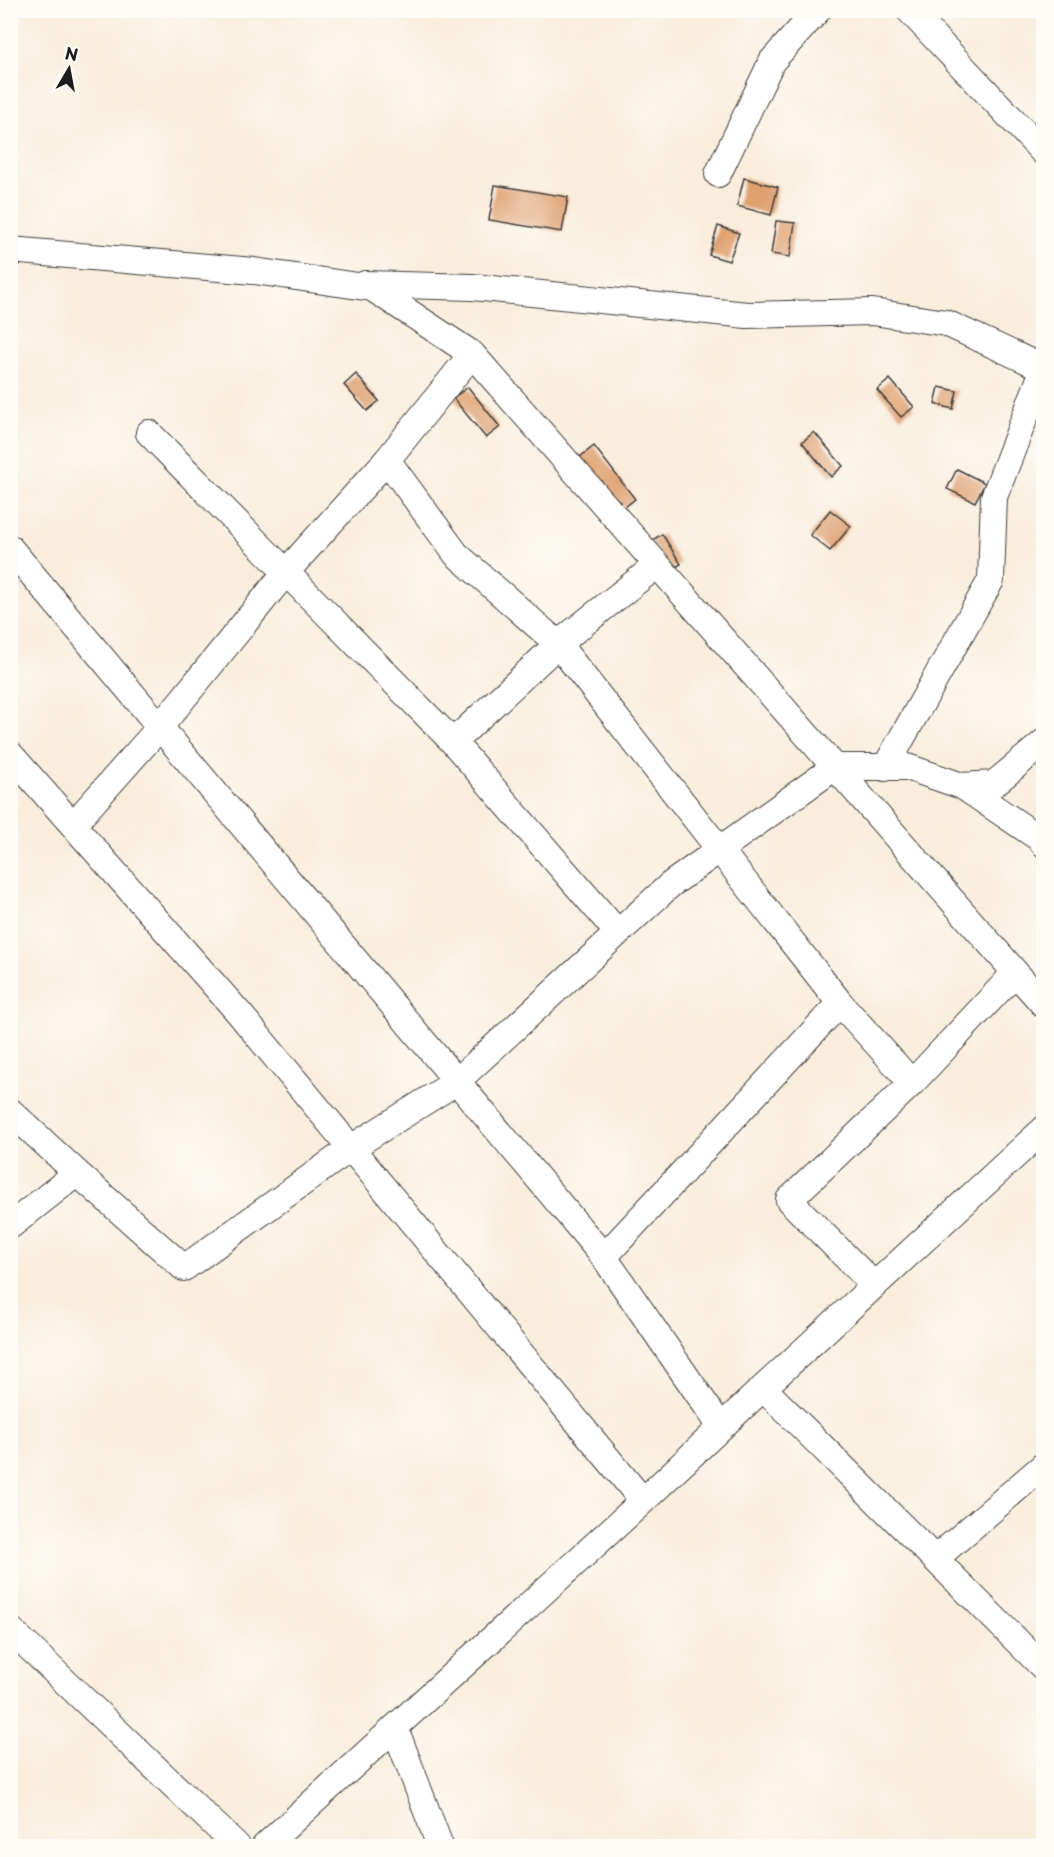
<svg xmlns="http://www.w3.org/2000/svg" width="1054" height="1857" viewBox="0 0 1054 1857" font-family="'Playpen Sans',sans-serif">
<rect width="100%" height="100%" fill="#fdfcf7"/>
<filter id="ink" filterUnits="userSpaceOnUse"><feTurbulence type="fractalNoise" baseFrequency=".0167" numOctaves="2"/><feDisplacementMap in="SourceGraphic" scale="12" xChannelSelector="R" yChannelSelector="G"/><feConvolveMatrix kernelMatrix="1 2 1 2 8 2 1 2 1" color-interpolation-filters="sRGB"/></filter>
<filter id="wash" filterUnits="userSpaceOnUse"><feTurbulence type="fractalNoise" baseFrequency=".008" numOctaves="4" result="noise"/><feDisplacementMap in="SourceGraphic" scale="24" xChannelSelector="R" yChannelSelector="G"/><feGaussianBlur stdDeviation="1.35" result="paint"/><feColorMatrix in="noise" values="0 0 0 0 0 0 0 0 0 0 0 0 0 0 0 0 0 1.4 0 .05"/><feComposite in="paint" operator="in"/></filter>
<g filter="url(#wash)">
<rect width="100%" height="100%" fill="#f9eddc"/>
<g id="blocks">
<path fill="#dfa070" d="M744 178 778 187 771 215 737 206Z
M495 185 568 197 562 232 489 220Z
M776 221 795 223 790 257 771 254Z
M718 226 739 233 729 261 709 255Z
M356 374 379 401 367 411 344 385Z
M890 379 914 407 901 417 877 390Z
M468 387 500 427 486 438 453 398Z
M939 387 957 391 953 409 935 404Z
M814 432 843 466 831 477 802 442Z
M594 446 635 499 621 510 580 457Z
M957 469 985 483 975 502 947 489Z
M830 510 851 526 830 551 810 535Z
M662 534 681 564 669 571 651 541Z"/>
</g>
</g>
<g filter="url(#ink)">
<use href="#blocks" fill-opacity="0" stroke="#3d3b39" stroke-width="1.5"/>
<g fill="none" stroke-linecap="round" stroke-linejoin="round">
<g stroke="#3d3b39" stroke-width="28">
<path id="minor" d="M909 10 1044 153
M718 174 772 61 818 10
M10 250 254 271 372 288 472 354 1044 1005
M365 284 473 287 747 315 873 312 946 323 1043 368
M149 433 453 742 618 933
M387 460 456 554 558 644 840 1003 912 1083 1015 973
M10 548 604 1257 721 1427
M453 742 558 644 657 565
M10 754 239 1013 643 1501
M885 768 991 580 994 497 1044 368
M962 786 1039 838 1044 844
M73 825 160 727 286 572 387 460 472 354
M10 1111 77 1173 184 1268 351 1148 456 1082 670 885 835 767H907L962 786 994 784 1044 742
M10 1226 77 1173
M604 1257 840 1003
M874 1285 789 1200 912 1083
M763 1388 935 1559 1044 1465
M935 1559 1044 1668
M10 1629 237 1846
M395 1728 440 1846
M265 1846 643 1501 749 1401 1044 1129"/>
</g>
<use href="#minor" stroke="#fff" stroke-width="26"/>
</g>
</g>
<rect width="1054" height="1857" fill="none" stroke="#fdfcf7" stroke-width="36"/>
<g transform="translate(69 69) rotate(10)" stroke="#fdfcf7" stroke-width="4.5" paint-order="stroke">
<path d="M0-4.5L10 22L0 15L-10 22Z" fill="#1c1c1c"/>
<text y="-9" font-size="16" font-weight="bold" text-anchor="middle" fill="#1c1c1c">N</text>
</g>
</svg>
